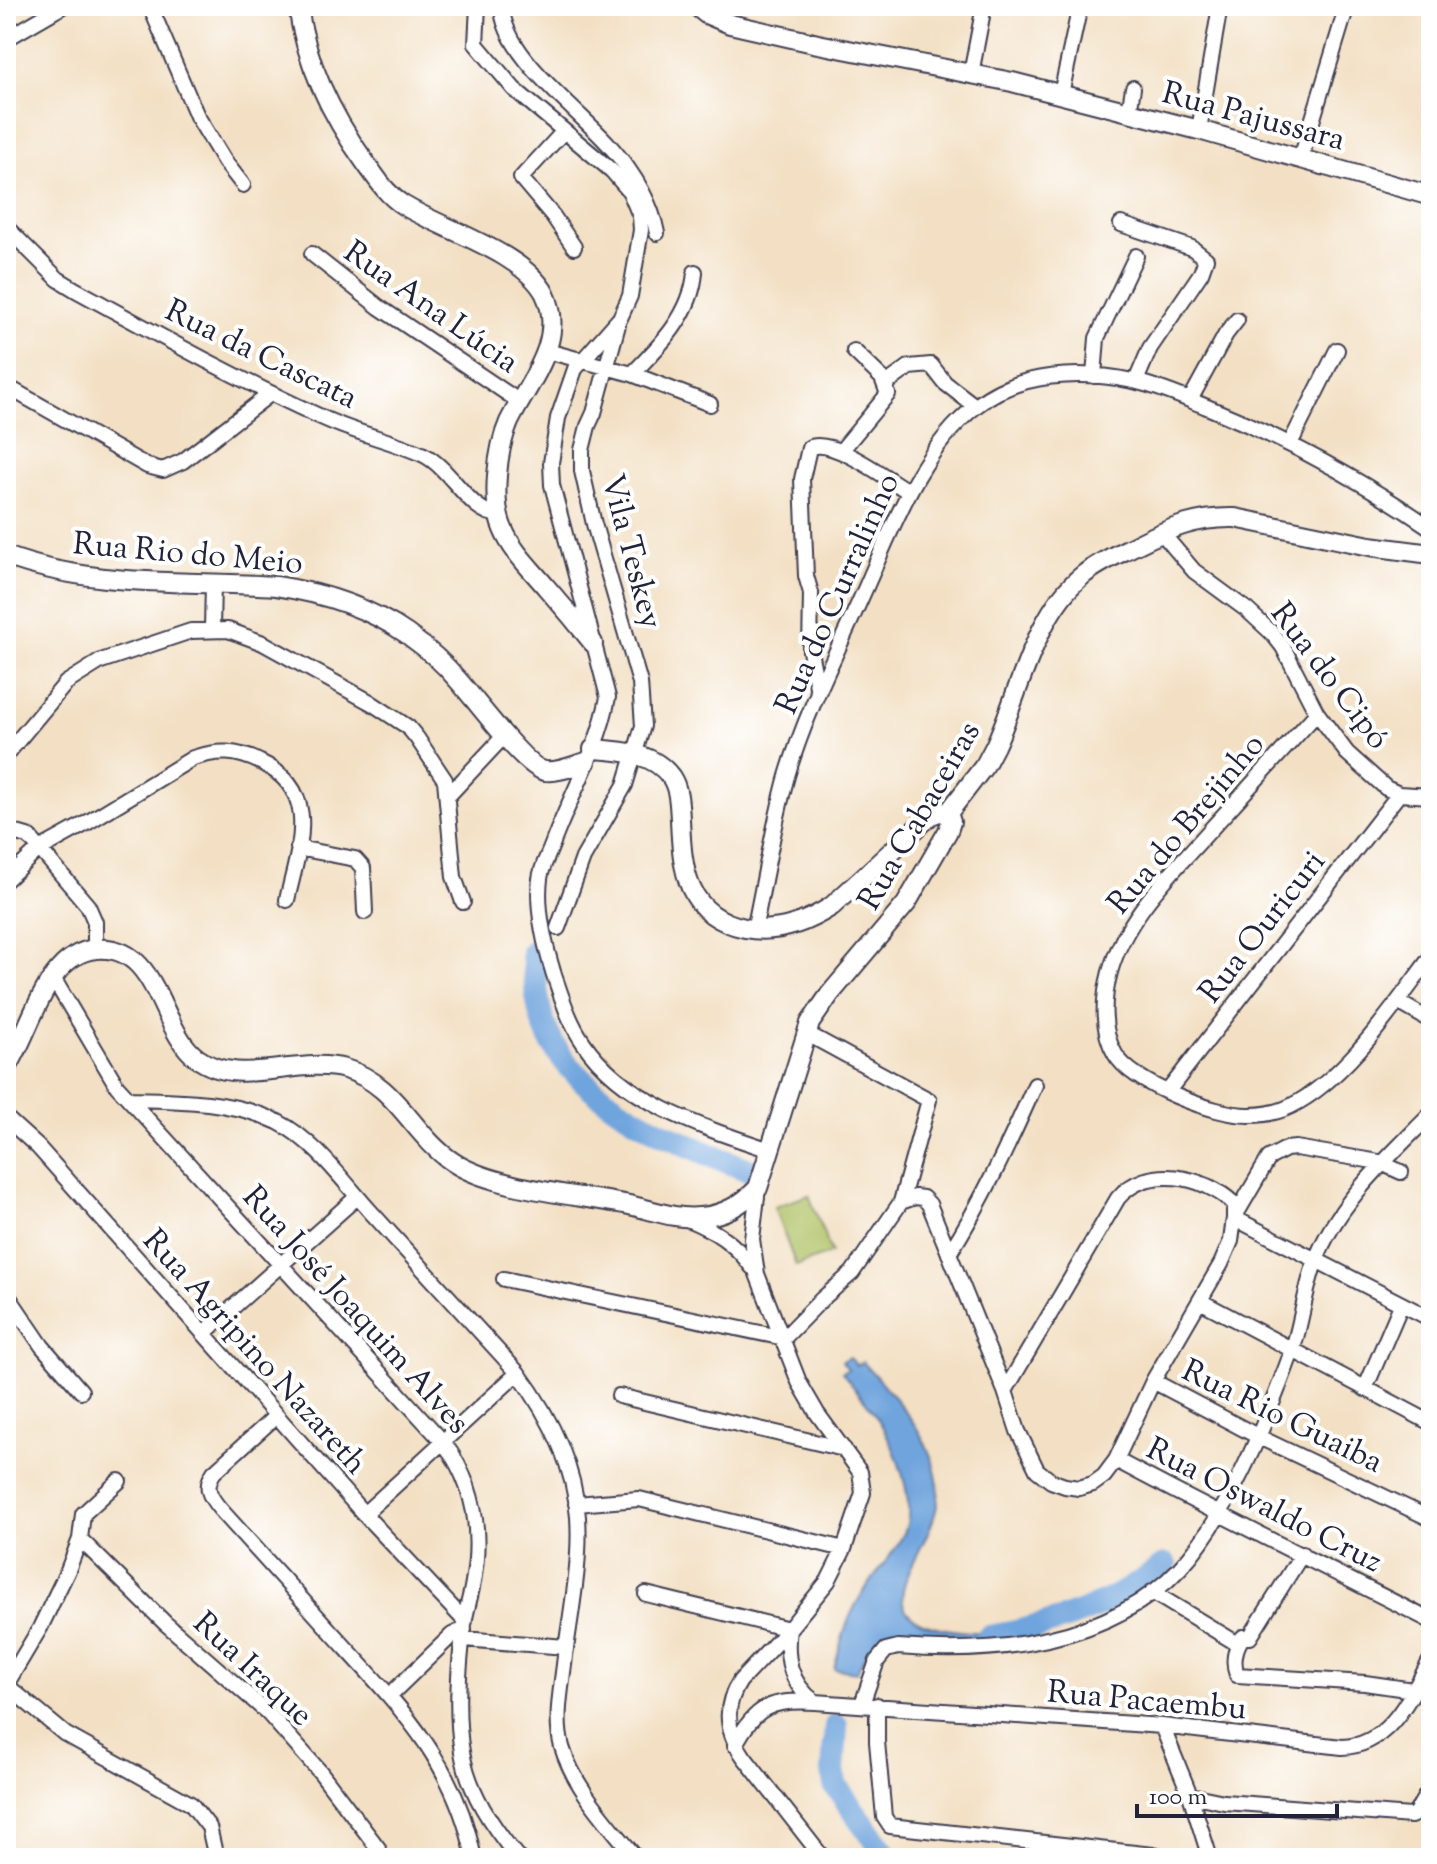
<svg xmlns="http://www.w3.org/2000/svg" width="1437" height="1864" viewBox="0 0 1437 1864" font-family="'Sorts Mill Goudy',serif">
<rect width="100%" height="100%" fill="#fff"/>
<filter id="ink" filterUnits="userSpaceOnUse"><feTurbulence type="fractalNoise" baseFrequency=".0125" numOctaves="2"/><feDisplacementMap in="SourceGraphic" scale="16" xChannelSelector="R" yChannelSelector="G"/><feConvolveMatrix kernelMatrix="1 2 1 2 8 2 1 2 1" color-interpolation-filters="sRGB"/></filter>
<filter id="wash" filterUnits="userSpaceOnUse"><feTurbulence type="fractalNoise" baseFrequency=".006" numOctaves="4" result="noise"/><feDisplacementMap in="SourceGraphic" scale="32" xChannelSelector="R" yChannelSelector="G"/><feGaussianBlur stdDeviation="1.8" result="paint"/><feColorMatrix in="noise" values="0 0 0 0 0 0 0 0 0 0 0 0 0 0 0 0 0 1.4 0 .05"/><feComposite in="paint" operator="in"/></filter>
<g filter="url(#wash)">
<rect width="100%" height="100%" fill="#f3e0c4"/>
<path fill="#b0c367" stroke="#697251" stroke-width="2" d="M809 1195 831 1253 796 1266 774 1207Z"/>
<path fill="#70a4dd" stroke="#49638c" stroke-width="2" d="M850 1357 856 1365 863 1362C895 1398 932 1435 938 1485 947 1552 824 1628 989 1633V1640C974 1639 959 1639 944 1636 899 1627 876 1625 857 1672L834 1669C840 1646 846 1620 859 1599 872 1576 892 1558 904 1533 918 1502 894 1443 876 1416 866 1401 853 1387 842 1372L848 1369 842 1361Z"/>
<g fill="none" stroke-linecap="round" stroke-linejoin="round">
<path stroke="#70a4dd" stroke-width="24" d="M533 952C535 978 536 1006 546 1030 576 1103 685 1146 754 1172
M989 1637C1054 1626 1112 1606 1165 1565
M836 1726 833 1771 835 1785 888 1858"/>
</g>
</g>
<g filter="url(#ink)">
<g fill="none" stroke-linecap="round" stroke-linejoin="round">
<g stroke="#413e50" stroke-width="18">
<path id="minor" d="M150 6 197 116 225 162 243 185
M478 6 476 44 514 89 612 171 630 192 640 216 641 230 630 296 620 318 575 369 558 418 551 463 552 485 608 697C599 748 570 796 552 845 548 856 541 868 540 879 536 910 545 946 554 975 562 998 569 1022 583 1042 624 1103 704 1128 770 1150
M502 6C502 55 579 110 610 146 632 171 651 201 657 233
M644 6H685
M6 39 63 6
M971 74 984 6
M1061 94 1080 6
M1129 112 1133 88
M1199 130 1220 6
M563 132 521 178 553 216 574 247
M1301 158 1347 6
M1121 224 1192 248 1206 259 1201 273 1150 348 1136 381
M6 227 58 279 76 290C157 334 237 379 321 417 354 433 391 440 424 455 452 469 471 515 498 514
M312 254 379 307 520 402
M547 351 632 374 710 404
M632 374C660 346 692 314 695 272
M1094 376 1097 338 1136 256
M886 384 909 367 931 365 945 383 975 406
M6 386 147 466 163 470 183 461 270 394
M1190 400 1226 334 1237 320
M1290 444 1337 350
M841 451 888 394 882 378 854 351
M1161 532 1194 571 1247 610 1272 633 1283 647 1317 713 1347 753 1386 788 1399 794 1431 796
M212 629 213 583
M818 692 810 651 811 593 806 576 802 479 809 448C831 436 889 480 909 492
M1317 713C1282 751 1247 790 1211 829 1173 872 1126 915 1110 972 1103 998 1101 1030 1115 1054 1132 1084 1216 1116 1250 1115 1264 1115 1279 1112 1291 1106 1347 1078 1394 1006 1431 957
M6 755 66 683 101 661 191 631 228 630 263 643 370 702 408 727 417 738 445 780 454 877 463 902
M447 797 505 735
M6 830 27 836 33 841 88 906 95 922V949
M298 848 355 859 363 868 365 912
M6 880 38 850 85 824 193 758C218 750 236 750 260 762 322 791 299 847 287 900
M558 928 583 858 625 785 643 726 640 683 594 524 582 471V450L588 426 594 413 618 325
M754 930C765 879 773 826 787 776 807 708 841 645 869 580 896 519 922 449 976 406 1018 372 1082 370 1133 381 1158 386 1184 398 1207 407 1286 439 1361 480 1431 528
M52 976 117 1086 444 1443C475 1485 482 1532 473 1582 471 1596 466 1610 464 1624 459 1665 455 1711 462 1752 469 1793 492 1826 518 1858
M1398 1002 1431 1021
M1168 1091 1399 794
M129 1099C179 1100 231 1100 278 1122 315 1141 343 1181 370 1211 419 1265 469 1319 518 1373 549 1415 574 1464 578 1517 581 1563 571 1611 565 1656 562 1686 554 1718 562 1747 574 1788 610 1825 636 1858
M6 1118 38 1147 364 1514 465 1621
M758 1188 752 1239 757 1274 799 1382 817 1413 860 1472 863 1493 844 1549 828 1581 789 1629 740 1681C723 1707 726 1732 744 1757L823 1858
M901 1202 915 1197 923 1198 929 1204 1005 1391 1018 1431 1037 1470 1051 1481 1065 1486 1079 1488 1093 1484 1104 1476 1116 1460 1153 1381 1221 1264 1231 1241 1234 1218 1269 1158 1286 1149 1296 1148 1379 1162 1401 1172
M687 1219C714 1230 735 1243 752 1267
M949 1254C983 1200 1009 1144 1035 1085
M504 1279 784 1338 822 1299 852 1273 901 1202 929 1100 806 1033
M6 1293 42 1346 81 1391
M1200 1301 1431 1423
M204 1333 357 1197
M1153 1381 1259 1437 1431 1519
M1365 1389 1401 1305
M1005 1391 1118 1198C1147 1164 1204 1175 1234 1204V1218L1431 1319
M619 1396 844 1449
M276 1416 214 1472C204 1487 209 1496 220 1509 258 1551 296 1593 334 1635 399 1706 455 1761 474 1858
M1116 1460C1220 1516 1326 1567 1431 1621
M576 1504 639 1499 844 1549
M364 1514 518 1373
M80 1539 165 1623 268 1713 321 1773 378 1848
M1302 1554 1250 1637H1243C1235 1647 1232 1662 1237 1675L1365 1683 1413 1690
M1152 1592 1238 1644
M646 1594 789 1629
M789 1629C785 1658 790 1684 815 1702L1162 1726 1342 1747C1390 1746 1410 1697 1431 1659
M463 1639 566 1647
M6 1685 65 1734 191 1804 209 1827 216 1858
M6 1685 40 1628 68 1570 80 1539 83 1514 119 1481
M390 1695 452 1635 464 1629
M862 1704 877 1661 886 1650 898 1647C995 1655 1110 1643 1180 1568 1229 1515 1266 1422 1291 1354 1302 1324 1304 1291 1316 1260 1337 1203 1389 1157 1431 1114
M877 1705V1742L884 1817 890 1826 1180 1858
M1162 1726 1190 1795 1210 1858
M735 1745C755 1706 772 1699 815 1702
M1190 1795 1224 1802 1411 1816 1415 1814 1431 1787
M6 1857 8 1858"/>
</g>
<g stroke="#413e50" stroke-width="22">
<path id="major" d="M298 6C306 65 333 118 367 165 378 180 387 195 403 205 442 229 524 253 545 294 567 340 528 383 509 422 497 449 491 502 503 529 512 551 531 569 546 587 562 605 578 624 593 643
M696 6 706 14 730 24 818 44 1012 82 1199 130 1431 196
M6 556C92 588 186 580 276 586 323 593 368 607 407 634 425 647 443 662 457 679 472 695 526 769 545 771 557 773 575 765 586 762
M593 749C620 751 653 752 671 777 679 789 679 804 680 819 682 870 686 916 745 928 776 934 806 923 832 906L931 815 939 812 948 813
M948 813 985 765 995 746C1020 692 1035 613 1083 575 1099 562 1118 554 1136 545 1169 528 1198 517 1235 518L1370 546 1431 554
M6 1069C31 1033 44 954 96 949 159 943 159 1030 197 1058 238 1089 298 1056 345 1069 396 1083 412 1135 453 1162 493 1189 580 1195 629 1205 652 1210 676 1220 700 1217 724 1215 741 1205 758 1188L810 1023 830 994 906 904 948 831 951 822 948 813"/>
</g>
<use href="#minor" stroke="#fff" stroke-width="14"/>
<use href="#major" stroke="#fff" stroke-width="18"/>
</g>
</g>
<g text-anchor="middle" stroke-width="8" stroke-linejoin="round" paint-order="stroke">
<g font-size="32" fill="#22223b" stroke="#fff">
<text transform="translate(1254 115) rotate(15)" y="11">Rua Pajussara</text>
<text transform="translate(432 306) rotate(35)" y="11">Rua Ana Lúcia</text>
<text transform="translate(262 353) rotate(26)" y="11">Rua da Cascata</text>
<text transform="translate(633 551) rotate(75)" y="11">Vila Teskey</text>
<text transform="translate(188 552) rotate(5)" y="11">Rua Rio do Meio</text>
<text transform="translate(836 593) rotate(-66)" y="11">Rua do Curralinho</text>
<text transform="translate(1331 675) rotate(53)" y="11">Rua do Cipó</text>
<text transform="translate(918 815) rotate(-60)" y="11">Rua Cabaceiras</text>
<text transform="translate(1185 823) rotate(-50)" y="11">Rua do Brejinho</text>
<text transform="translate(1261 926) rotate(-52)" y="11">Rua Ouricuri</text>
<text transform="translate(357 1309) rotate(48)" y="11">Rua José Joaquim Alves</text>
<text transform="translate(256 1351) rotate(48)" y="11">Rua Agripino Nazareth</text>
<text transform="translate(1283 1415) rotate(26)" y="11">Rua Rio Guaiba</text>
<text transform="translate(1265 1504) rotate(27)" y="11">Rua Oswaldo Cruz</text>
<text transform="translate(254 1668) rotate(43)" y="11">Rua Iraque</text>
<text transform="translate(1147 1699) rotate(5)" y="11">Rua Pacaembu</text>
</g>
</g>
<rect width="1437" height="1864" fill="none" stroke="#fff" stroke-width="32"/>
<path d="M1137 1804v12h200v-12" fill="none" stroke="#22223b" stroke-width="4"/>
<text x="1149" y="1804" font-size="24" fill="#22223b" stroke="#ffffff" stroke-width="6" paint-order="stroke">100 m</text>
</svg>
